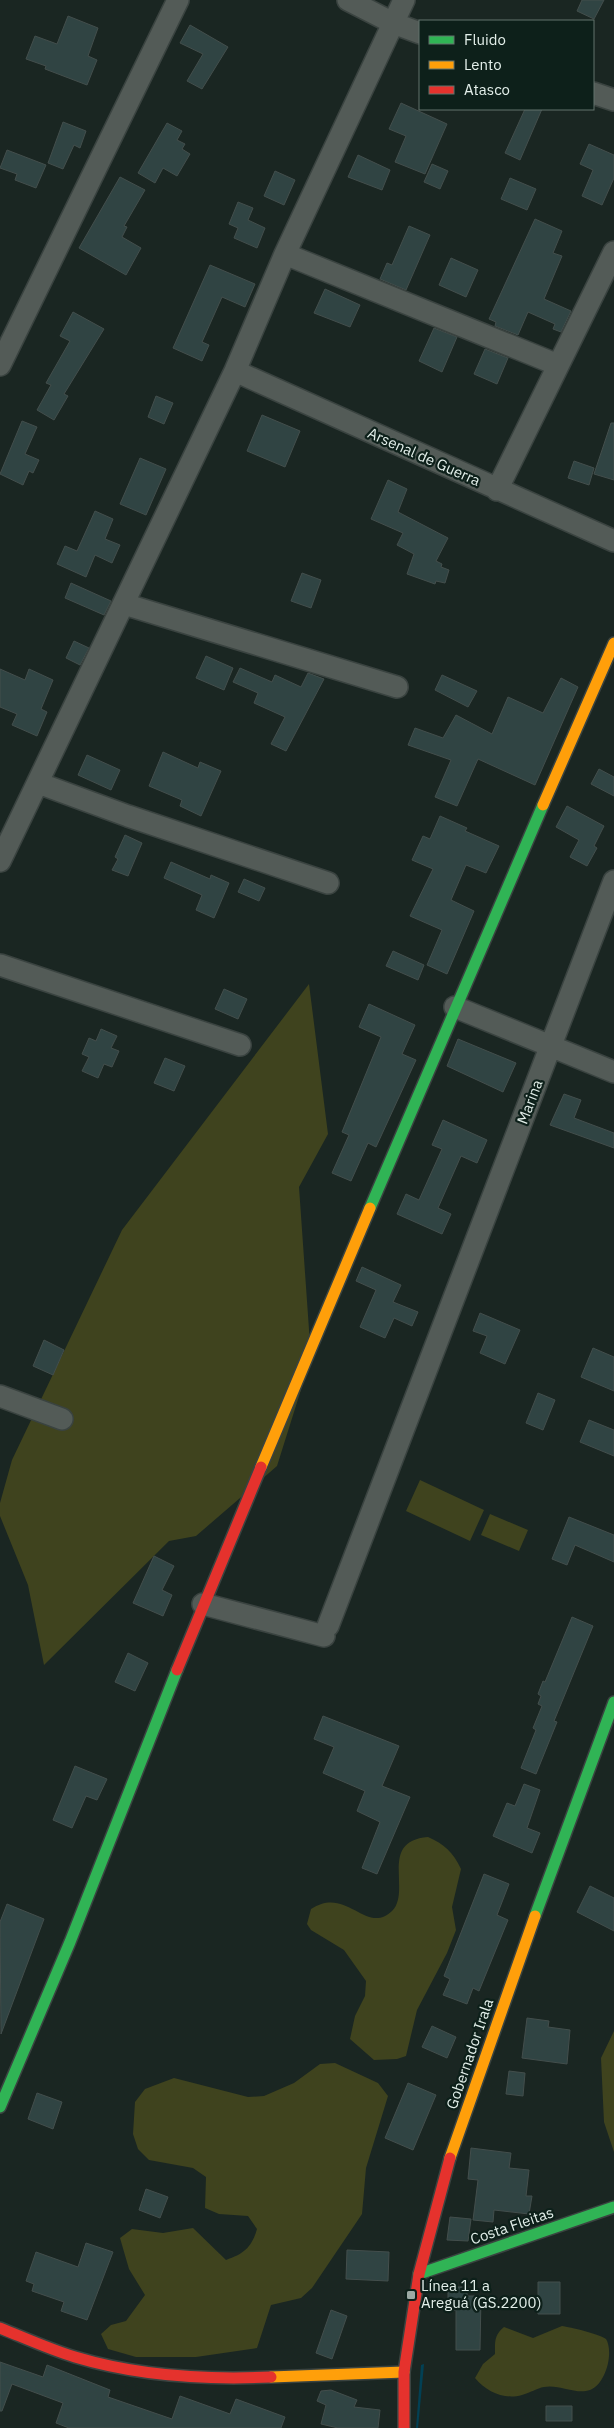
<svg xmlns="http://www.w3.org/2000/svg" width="614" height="2428" viewBox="0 0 614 2428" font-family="'IBM Plex Sans',sans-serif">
<rect width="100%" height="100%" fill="#1a2622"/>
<path fill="#3f431e" d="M309 984 328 1134 299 1187 311 1358 277 1466 196 1536 169 1541 44 1665 28 1585 0 1516V1503L12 1460 122 1230Z
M420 1480 484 1510 470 1541 406 1511Z
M490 1514 528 1530 519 1551 481 1535Z
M428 1837C444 1844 453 1852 461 1869L452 1907 456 1930 447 1953 417 2010 406 2056 397 2059 374 2060 350 2039 355 2016 365 1996 366 1981 344 1950 311 1930 307 1924 311 1909C347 1885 366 1936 392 1911 412 1891 378 1841 428 1837Z
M614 2031V2152L604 2122 601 2058Z
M335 2063 378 2083 388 2096 366 2168 362 2214 312 2288 301 2298 271 2305 257 2348 196 2357H136L108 2349 101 2334 111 2325 126 2321 145 2295 129 2269 120 2238 132 2229 163 2233 193 2228 226 2260C244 2254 252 2247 257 2229L248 2216 219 2214 205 2208 206 2177 193 2168 149 2160 138 2149 133 2134 135 2102 145 2089 174 2078 248 2097 264 2096 294 2083 320 2064Z
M562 2326C570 2327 599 2334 606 2339 614 2352 606 2384 590 2390 576 2395 559 2384 544 2387 537 2388 530 2393 522 2395 504 2400 487 2392 475 2378L483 2364 495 2354C495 2342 494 2335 504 2327L533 2338Z"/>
<path fill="#024054" d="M424 2364 418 2428H416L421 2365Z"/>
<path fill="#304443" stroke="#434e4c" d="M582 0H604L594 19 577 11Z
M68 16 98 28 88 56 97 60 87 85 45 69 46 66 26 59 35 36 57 44Z
M190 25 228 47 202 89 187 81 203 54 180 43Z
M401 103 447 124 425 174 395 162 406 136 389 129Z
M525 109H542L520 160 505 153Z
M63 122 86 131 80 148 74 145 63 169 48 163Z
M167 123 182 131 177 140 185 144 182 149 190 154 177 176 163 168 155 183 138 173Z
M589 144 614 155V178L602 205 582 196 593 170 580 164Z
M7 150 46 165 36 188 15 180 17 174 0 168Z
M358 155 390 170 382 190 348 177Z
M432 164 448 171 440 189 424 182Z
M275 171 295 180 284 205 264 196Z
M120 177 145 190 124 226 127 227 122 237 141 248 126 275 79 248Z
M510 178 536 189 527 210 501 199Z
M238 202 253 208 248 220 265 228 257 248 234 238 238 228 229 224Z
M535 219 562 231 553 253 562 256 544 299 571 311 561 332 553 329 555 324 528 312 518 335 495 326 496 322 489 319Z
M409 226 430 235 406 290 380 279 387 263 392 265Z
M451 258 478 270 466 297 439 285Z
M210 265 255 284 245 307 222 297 202 342 209 345 202 361 173 348Z
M325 289 360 305 350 327 314 313Z
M73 312 104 329 64 394 68 396 54 420 37 410 51 385 46 383 70 341 60 336Z
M434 328 457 337 442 372 419 361Z
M485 349 508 358 497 384 474 374Z
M156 396 173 403 164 424 148 417Z
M262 415 300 431 285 467 247 451Z
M22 421 37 427 25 454 39 460 33 473 29 471 23 485 0 474Z
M611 423H614V480L594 474Z
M140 458 166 469 146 515 120 504Z
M574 461 594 468 589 485 568 478Z
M388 480 407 489 398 512 448 538 436 561 442 564 441 567 449 570 445 583 436 581 435 584 407 574 414 554 397 545 403 533 371 519Z
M95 511 113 519 105 539 120 545 112 563 95 555 86 577 57 564 65 546 77 551Z
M302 573 321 580 311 608 291 601Z
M71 583 111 601 104 615 65 598Z
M74 641 89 648 80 665 66 658Z
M206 656 233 668 224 690 196 678Z
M240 668 272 682 275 675 301 687 308 673 324 679 286 751 271 744 285 717 254 703 258 693 233 682Z
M0 669 25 680 29 669 53 680 41 709 47 712 37 736 12 725 17 714 0 707Z
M442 675 477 691 468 707 435 690Z
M561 678 578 687 535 785 478 759 457 806 435 797 451 760 408 745 415 728 443 738 456 715 492 734 508 697 543 713Z
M163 752 198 768 200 762 221 771 201 816 180 806 182 800 149 786Z
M87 755 120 770 111 790 78 775Z
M599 769 614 777V796L591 784Z
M567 806 604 826 594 846 597 848 587 866 570 857 579 840 556 827Z
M440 816 467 828 465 831 499 846 486 873 466 865 451 900 474 911 447 974 427 965 442 930 410 916 433 869 412 860 423 836 430 839Z
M125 835 142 843 128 876 112 870 118 859 115 857Z
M171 862 210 879 211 875 229 883 214 918 196 910 202 895 164 878Z
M244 879 265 888 259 901 238 892Z
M393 951 424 965 418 980 386 966Z
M224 989 247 999 238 1019 215 1009Z
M369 1004 415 1025 402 1054 416 1060 376 1147 368 1143 351 1181 332 1173 349 1135 342 1132 381 1037 359 1027Z
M101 1029 117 1036 111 1048 119 1051 112 1067 104 1064 98 1078 82 1071 89 1057 82 1054 89 1038 96 1041Z
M458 1039 516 1063 503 1092 447 1066Z
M165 1058 185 1066 174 1091 154 1083Z
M564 1094 581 1100 574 1118 614 1133V1148L550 1125Z
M443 1120 487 1140 477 1163 461 1156 438 1208 451 1214 442 1234 397 1214 406 1194 419 1200 442 1149 432 1145Z
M362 1267 401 1285 393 1302 418 1312 412 1326 394 1318 385 1338 360 1327 376 1290 356 1281Z
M480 1313 520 1330 505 1364 480 1353 487 1336 473 1331Z
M44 1340 64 1350 53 1375 33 1366Z
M593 1348 614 1357V1391L581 1377Z
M538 1393 555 1400 543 1430 526 1423Z
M589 1420 614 1430V1456L580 1442Z
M569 1517 614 1535V1562L575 1545 567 1565 552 1559Z
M154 1556 174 1566 162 1590 172 1595 163 1616 133 1603Z
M572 1617 593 1626 554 1721 557 1722 536 1774 521 1768 536 1730 533 1728 542 1706 538 1704 541 1696 538 1694 543 1681 545 1682Z
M128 1653 148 1663 135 1691 115 1682Z
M323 1716 399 1746 382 1786 410 1797 377 1874 362 1868 380 1822 357 1811 365 1791 323 1773 334 1747 314 1739Z
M75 1766 107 1779 97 1800 86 1796 72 1828 53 1820Z
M524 1784 540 1790 527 1828 540 1833 532 1853 493 1836 507 1803 515 1806Z
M484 1874 509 1884 497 1915 508 1920 479 1991 473 1988 467 2004 443 1995 450 1979 444 1976Z
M590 1886 614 1898V1931L577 1912Z
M7 1904 44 1919 1 2034 0 1922Z
M527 2018 549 2021 548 2027 570 2030 567 2064 522 2058Z
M432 2026 456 2037 447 2058 422 2047Z
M509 2071 525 2073 523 2096 506 2094Z
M408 2083 436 2095 413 2150 385 2138Z
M37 2093 62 2102 53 2129 28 2119Z
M471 2148 511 2153 509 2168 529 2170 526 2196H532L529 2214 494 2210 493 2222 473 2220 478 2180 468 2179Z
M146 2189 168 2197 160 2218 139 2210Z
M450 2217 471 2219 468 2241 447 2240Z
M86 2243 113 2252 87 2320 61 2311 64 2302 32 2291 34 2284 26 2281 36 2252 78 2267Z
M347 2250 389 2252 388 2281 346 2279Z
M538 2282H560V2314H538Z
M448 2287H467V2296H481L480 2350H456V2310H448Z
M331 2310 347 2316 332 2359 316 2353Z
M0 2362 43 2377 47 2365 110 2390 108 2397 172 2419 180 2396 230 2414 236 2399 285 2417 281 2428H69L56 2423 63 2403 12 2384 2 2411H0Z
M331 2390 357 2400 354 2407 380 2410 378 2428H338L321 2424 326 2405 317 2401 321 2391Z
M546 2406H572V2421H546Z"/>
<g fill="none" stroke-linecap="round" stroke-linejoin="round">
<g stroke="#3a4340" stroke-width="24">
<path id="street" d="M348 0 393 23 420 33
M593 93 614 100
M285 254 558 365
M0 365 178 0
M235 371 614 541
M497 490 614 252
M124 604 397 687
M38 783 128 816 328 883
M0 861 235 371 285 254 404 0
M0 965 240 1045
M455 1007 614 1072
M0 1396 62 1419
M203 1604 324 1636
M328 1626 614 881"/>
</g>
<g stroke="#3a4340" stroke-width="14">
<path id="fast" d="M370 1208 543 805
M535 1916 614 1702
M0 2107 70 1942 177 1670
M419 2274 614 2207"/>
</g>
<g stroke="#3a4340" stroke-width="14">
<path id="slow" d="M543 805 614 643
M261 1467 370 1208
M450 2158 535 1916
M271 2377 404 2372"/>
</g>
<g stroke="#3a4340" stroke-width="14">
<path id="jam" d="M177 1670 261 1467
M0 2328C25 2338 49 2349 75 2357 138 2376 206 2380 271 2377
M404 2428V2372L419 2274 450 2158"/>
</g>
<use href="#street" stroke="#535b57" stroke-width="21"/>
<use href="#fast" stroke="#30b455" stroke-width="11"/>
<use href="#slow" stroke="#ff9f0a" stroke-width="11"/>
<use href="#jam" stroke="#e5322d" stroke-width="11"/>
</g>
<rect fill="#9da9a4" stroke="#0d201a" stroke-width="2" x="406" y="2290" width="10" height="10" rx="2.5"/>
<g text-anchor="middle" stroke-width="4.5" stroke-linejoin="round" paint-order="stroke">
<g font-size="15" fill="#e3efea" stroke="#0d201a">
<text transform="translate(424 457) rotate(24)" y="5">Arsenal de Guerra</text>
<text transform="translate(530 1102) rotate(-69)" y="5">Marina</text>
<text transform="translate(470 2054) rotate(-71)" y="5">Gobernador Irala</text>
<text transform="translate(512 2226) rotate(-19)" y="5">Costa Fleitas</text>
</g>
<g font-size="15" fill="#e3efea" stroke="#0d201a" text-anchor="start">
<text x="421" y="2291">Línea 11 a<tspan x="421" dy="17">Areguá (GS.2200)</tspan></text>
</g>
</g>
<rect x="419" y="20" width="175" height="90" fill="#0d201a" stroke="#63736d"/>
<rect x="429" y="36" width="25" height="8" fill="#30b455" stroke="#63736d"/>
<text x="464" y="45" font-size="15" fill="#e3efea">Fluido</text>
<rect x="429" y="61" width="25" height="8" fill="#ff9f0a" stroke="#63736d"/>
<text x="464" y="70" font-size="15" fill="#e3efea">Lento</text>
<rect x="429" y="86" width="25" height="8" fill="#e5322d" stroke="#63736d"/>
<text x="464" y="95" font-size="15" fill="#e3efea">Atasco</text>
</svg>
